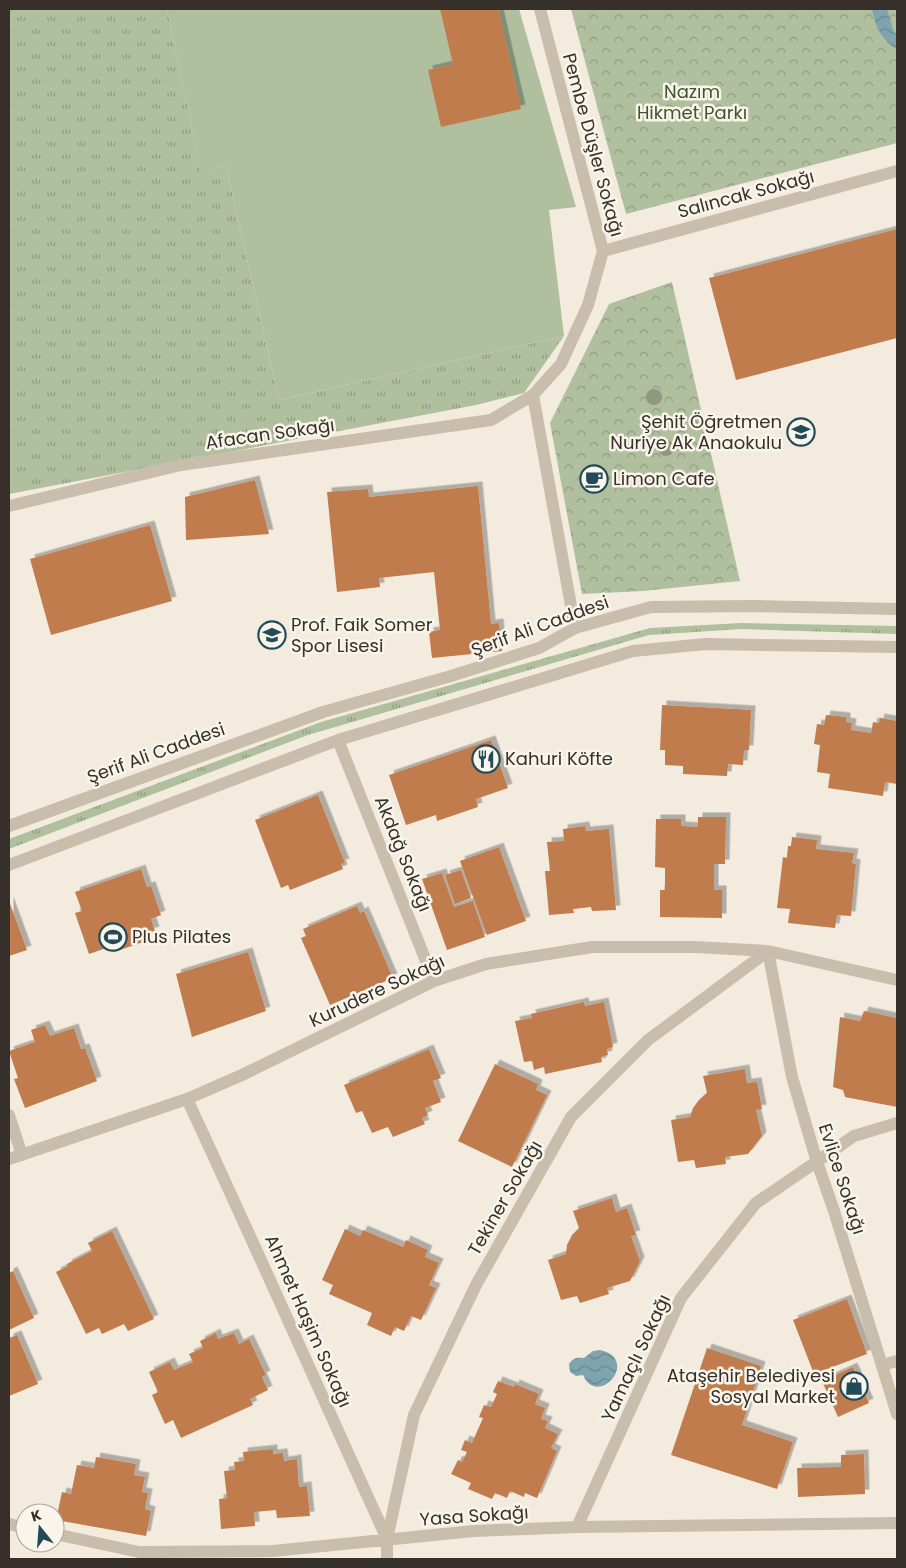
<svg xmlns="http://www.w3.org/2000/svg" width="906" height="1568" viewBox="0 0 906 1568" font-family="Poppins,sans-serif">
<defs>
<pattern id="grass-tufts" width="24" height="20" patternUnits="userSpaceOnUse" patternTransform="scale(1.25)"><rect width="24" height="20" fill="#b0c09f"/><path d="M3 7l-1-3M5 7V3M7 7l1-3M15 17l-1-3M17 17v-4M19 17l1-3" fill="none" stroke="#909c82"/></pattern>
<pattern id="park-crowns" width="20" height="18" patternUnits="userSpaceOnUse" patternTransform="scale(1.25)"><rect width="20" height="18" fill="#b0c09f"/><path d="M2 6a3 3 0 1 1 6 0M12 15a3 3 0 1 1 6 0" fill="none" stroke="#909c82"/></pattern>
<pattern id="water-waves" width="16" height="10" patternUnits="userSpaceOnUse" patternTransform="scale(1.25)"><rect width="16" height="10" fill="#7fa4ad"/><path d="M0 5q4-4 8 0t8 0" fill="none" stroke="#69868d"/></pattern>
<filter id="shadow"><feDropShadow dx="4.5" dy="-4.5" stdDeviation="0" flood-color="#0004"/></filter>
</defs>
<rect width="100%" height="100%" fill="#f2ebde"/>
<path fill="url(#grass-tufts)" d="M9 9H167L201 171 226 166 279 400 564 336 524 393 476 405 9 494Z
M741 623 897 626V634L741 629 649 635 308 735 9 849V839L321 722 650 628Z"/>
<path fill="url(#park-crowns)" d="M571 9H897V143L626 214Z
M672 282 740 581 643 591 582 594 550 423 609 304Z"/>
<path fill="#b0c09f" d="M167 9H519L576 207 549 210 564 336 279 400 226 166 201 172Z"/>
<path fill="url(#water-waves)" d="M872 9H887L894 32 897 34V50C881 38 876 29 872 9Z
M600 1350C641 1359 598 1409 583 1375L576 1376 570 1372 569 1364C573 1358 577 1357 584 1358L593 1351Z"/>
<path fill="#c07b4e" filter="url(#shadow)" d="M440 9H498L521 109 441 127 428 70 453 64Z
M897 229V338L736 380 709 278Z
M255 480 269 534 186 540 185 497Z
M478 486 491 624 499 623 502 651 432 658 429 632 440 630 434 572 379 578 380 587 337 592 327 492 368 489 369 497Z
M150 525 172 601 51 635 30 559Z
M662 705 751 710 749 750H744L743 765 728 764 727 776 683 774V766L665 765V750H660Z
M826 715 846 717V722L852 723 851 730 871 733 873 722 879 723 880 718 897 721V784L885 782 883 796 828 788 830 774 817 772 820 745 814 744 817 724 824 725Z
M491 740 508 788 476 799 478 807 437 821 436 815 406 825 389 775Z
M318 795 345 863 341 864 343 869 290 890 288 885 281 888 255 820Z
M698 817H726L725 864H714V890H722V918L660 917V890H665V868L655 867 656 819H681V826L698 827Z
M585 826 586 831 609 829 616 910 592 911 591 907 573 909 574 913 549 915 545 871H550L547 842 564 841 563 829Z
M792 837 817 840 816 849 854 853 852 863 856 864 851 916 837 915 835 928 788 923 790 909 777 908 783 857 787 858 788 846H791Z
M499 847 526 921 487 935 460 861Z
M141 869 147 887 151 886 161 915 151 919 155 931 144 934 146 941 114 952 112 946 89 954 75 913 82 911 75 892Z
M461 870 471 898 455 904 445 875Z
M442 873 454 907 473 901 485 937 447 950 422 879Z
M9 901 27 950 9 956Z
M357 906 360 913 364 911 393 978 330 1005 301 938 306 936 303 929Z
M248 952 266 1011 192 1037 176 974Z
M584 1002 585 1006 604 1002 613 1047 607 1049 608 1055 601 1057 602 1062 545 1074 544 1067 534 1070 532 1061 524 1062 515 1021 532 1018 531 1014Z
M864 1011 897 1018V1107L845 1097 843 1090 833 1087 840 1017 860 1021Z
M45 1025 50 1036 74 1028 81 1049 85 1048 97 1081 25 1108 14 1079 18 1078 9 1051 35 1042 31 1030Z
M429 1049 441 1078 433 1081 441 1102 425 1108 428 1115 422 1118 425 1124 393 1137 388 1127 372 1133 362 1111 356 1113 344 1085Z
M495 1064 538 1084 536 1090 547 1095 512 1167 458 1141Z
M745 1069 747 1083 757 1082 762 1109 756 1110 762 1136 748 1154 725 1157 726 1164 696 1168 694 1160 678 1162 671 1120 690 1117 693 1108 699 1100 707 1093 703 1076Z
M612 1198 616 1212 627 1208 636 1235 631 1236 640 1261 630 1281 607 1288 609 1294 580 1303 577 1296 561 1300 548 1260 566 1254 567 1245 572 1235 579 1228 573 1211Z
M345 1229 360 1236 363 1230 403 1247 406 1240 428 1250 425 1257 439 1263 429 1285 436 1288 421 1320 411 1316 404 1331 395 1327 391 1336 367 1325 372 1313 329 1294 333 1285 322 1280Z
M112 1231 154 1319 128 1331 124 1324 102 1334 99 1328 86 1334 56 1272 68 1266 67 1264 92 1251 88 1243Z
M13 1271 34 1318 9 1330V1273Z
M847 1299 867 1354 814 1374 793 1320Z
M216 1333 218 1339 234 1333 239 1344 249 1339 266 1375 262 1377 268 1390 250 1399 253 1405 181 1438 173 1420 165 1424 152 1395 158 1392 149 1372 170 1362 174 1370 193 1362 189 1354 203 1348 200 1341Z
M17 1335 38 1384 9 1396V1338Z
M707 1348 761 1366 742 1425 793 1442 777 1489 671 1455Z
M853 1367 869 1403 838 1417 822 1381Z
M498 1381 514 1387 515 1384 539 1394 535 1404 545 1408 541 1419 548 1421 545 1428 558 1434 551 1448 557 1451 537 1498 525 1493 524 1497 510 1491 507 1498 495 1493 492 1499 468 1489 471 1483 451 1474 458 1460 462 1462 467 1452 461 1450 465 1440 472 1443 483 1418 479 1417 484 1405 491 1407 497 1394 493 1392Z
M273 1449V1454L283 1453 284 1461 297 1459 299 1487 307 1486 310 1516 277 1518 276 1510 254 1512 255 1526 221 1529 219 1499 227 1498 224 1471 235 1470 234 1462 244 1461 243 1452Z
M864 1454 865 1494 798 1497 797 1468 841 1467V1455Z
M96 1457 136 1464 134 1475 145 1477 142 1492 148 1493 145 1509 151 1511 146 1536 56 1520 62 1492 71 1494 77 1465 94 1468Z"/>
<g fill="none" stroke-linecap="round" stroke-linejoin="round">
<path stroke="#c9bdab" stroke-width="12" d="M540 9 603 251 588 305 561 364 533 395 575 628
M603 251 897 171
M9 506 181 465 491 420 533 395
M338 740 434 981
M9 826 323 712 451 676 539 648 575 628 651 607 756 606 897 609
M9 865 338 740 633 651 706 644 897 647
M187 1099C255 1245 320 1392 387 1539V1559
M9 1115 22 1155
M9 1159 187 1099 242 1075 434 981 486 964 592 947H695L768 951 897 980
M882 1365 897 1361
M9 1524 25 1528
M577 1527 681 1298 756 1203 854 1136 897 1123
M55 1534 139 1552 273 1551 474 1531 577 1527 897 1523
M387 1539 414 1415 476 1285 571 1117 648 1040 768 951 792 1077 817 1162 834 1211 897 1414"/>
</g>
<g fill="#91987e">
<circle cx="654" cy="397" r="8"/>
<circle cx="666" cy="448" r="8"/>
</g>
<defs>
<g id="school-ring" transform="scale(1.4375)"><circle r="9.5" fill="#f9f5eb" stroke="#214b57" stroke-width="1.5"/><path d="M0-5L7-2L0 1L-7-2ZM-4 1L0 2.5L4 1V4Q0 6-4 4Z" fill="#214b57"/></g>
<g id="cafe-ring" transform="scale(1.4375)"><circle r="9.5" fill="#f9f5eb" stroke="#214b57" stroke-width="1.5"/><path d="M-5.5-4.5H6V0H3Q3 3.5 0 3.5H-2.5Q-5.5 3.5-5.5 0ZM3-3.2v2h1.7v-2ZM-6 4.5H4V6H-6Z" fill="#214b57"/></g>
<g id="restaurant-ring" transform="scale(1.4375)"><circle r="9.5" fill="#f9f5eb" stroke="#214b57" stroke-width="1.5"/><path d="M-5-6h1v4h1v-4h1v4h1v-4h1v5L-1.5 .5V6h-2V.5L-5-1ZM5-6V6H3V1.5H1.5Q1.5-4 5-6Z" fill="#214b57"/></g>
<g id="stadium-ring" transform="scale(1.4375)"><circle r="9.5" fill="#f9f5eb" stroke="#214b57" stroke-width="1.5"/><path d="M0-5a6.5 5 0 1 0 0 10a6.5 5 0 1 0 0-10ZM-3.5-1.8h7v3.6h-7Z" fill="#214b57"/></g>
<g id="shop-ring" transform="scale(1.4375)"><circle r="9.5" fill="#f9f5eb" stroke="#214b57" stroke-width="1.5"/><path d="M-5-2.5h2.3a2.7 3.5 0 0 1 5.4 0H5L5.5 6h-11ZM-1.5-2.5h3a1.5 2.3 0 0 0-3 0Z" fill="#214b57"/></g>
</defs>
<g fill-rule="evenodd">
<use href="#school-ring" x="801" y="432"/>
<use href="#cafe-ring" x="594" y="479"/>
<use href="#school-ring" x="272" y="635"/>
<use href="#restaurant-ring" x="486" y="759"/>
<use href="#stadium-ring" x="113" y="937"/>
<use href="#shop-ring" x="854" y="1386"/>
</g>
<g text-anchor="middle" stroke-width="5" stroke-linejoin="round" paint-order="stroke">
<g font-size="18" fill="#41542f" stroke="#f9f5eb">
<text x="692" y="98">Nazım<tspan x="692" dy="21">Hikmet Parkı</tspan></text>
</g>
<g font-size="18" fill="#37302a" stroke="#f9f5eb">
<text transform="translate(593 145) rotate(75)" y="6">Pembe Düşler Sokağı</text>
<text transform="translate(746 194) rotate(-15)" y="6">Salıncak Sokağı</text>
<text transform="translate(270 434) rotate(-8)" y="6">Afacan Sokağı</text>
<text transform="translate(540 626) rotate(-20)" y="6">Şerif Ali Caddesi</text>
<text transform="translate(156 753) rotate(-20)" y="6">Şerif Ali Caddesi</text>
<text transform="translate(403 854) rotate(68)" y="6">Akdağ Sokağı</text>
<text transform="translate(377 991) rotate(-25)" y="6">Kurudere Sokağı</text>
<text transform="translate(842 1179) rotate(72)" y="6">Evlice Sokağı</text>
<text transform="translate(505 1198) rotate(-60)" y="6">Tekiner Sokağı</text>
<text transform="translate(308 1321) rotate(66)" y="6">Ahmet Haşim Sokağı</text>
<text transform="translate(636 1358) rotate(-65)" y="6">Yamaçlı Sokağı</text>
<text transform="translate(474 1516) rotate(-4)" y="6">Yasa Sokağı</text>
</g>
<g font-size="18" fill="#37302a" stroke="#f9f5eb" text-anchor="start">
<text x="782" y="428" text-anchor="end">Şehit Öğretmen<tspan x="782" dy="21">Nuriye Ak Anaokulu</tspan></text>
<text x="613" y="485">Limon Cafe</text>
<text x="291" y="631">Prof. Faik Somer<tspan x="291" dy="21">Spor Lisesi</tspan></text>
<text x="505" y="765">Kahuri Köfte</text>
<text x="132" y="943">Plus Pilates</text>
<text x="835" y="1382" text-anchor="end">Ataşehir Belediyesi<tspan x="835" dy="21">Sosyal Market</tspan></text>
</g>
</g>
<rect width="906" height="1568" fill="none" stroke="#37302a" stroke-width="20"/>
<g transform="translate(40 1528) rotate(343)"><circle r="24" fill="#f9f5eb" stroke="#aba69e"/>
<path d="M0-4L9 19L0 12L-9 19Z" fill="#214b57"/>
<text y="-8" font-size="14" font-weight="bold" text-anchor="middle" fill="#37302a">K</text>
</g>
</svg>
